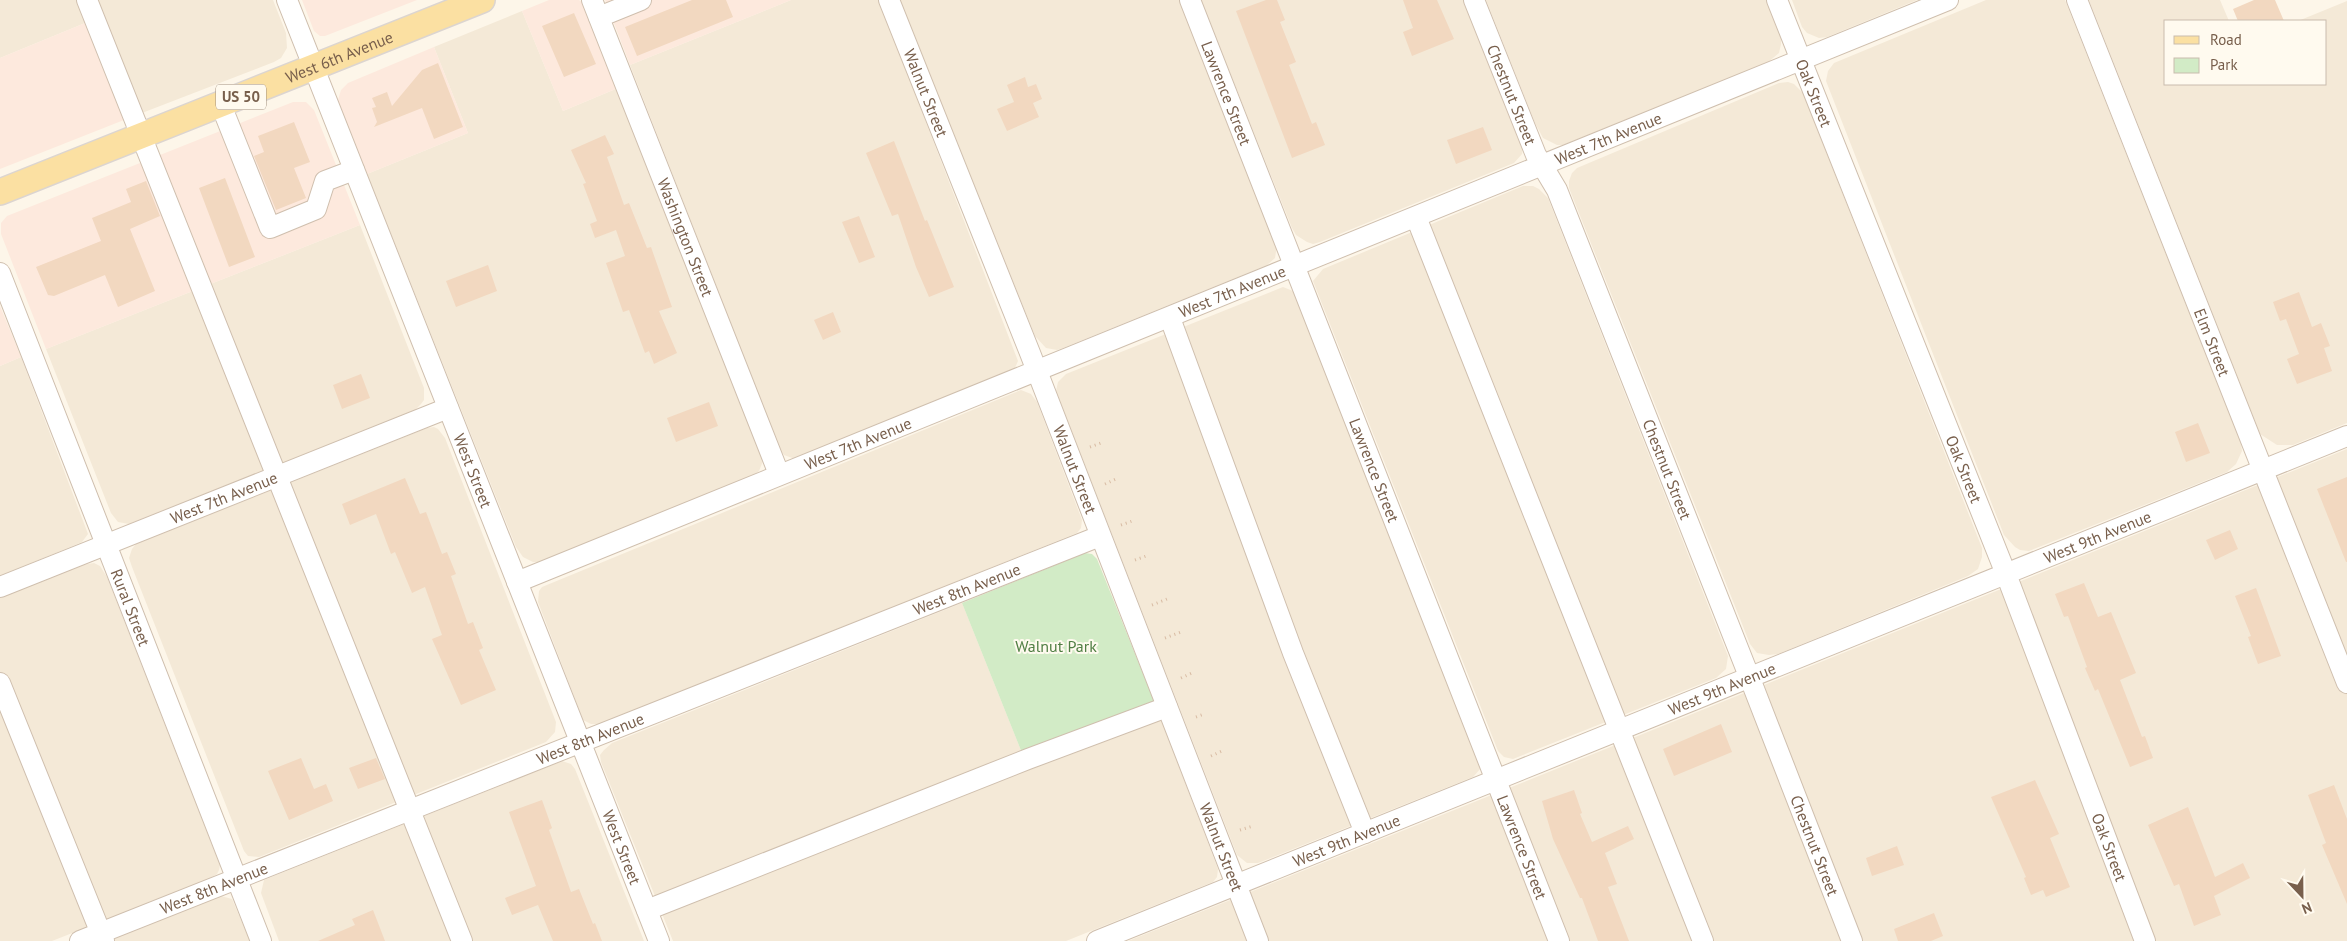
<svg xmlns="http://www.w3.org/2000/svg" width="2347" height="941" viewBox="0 0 2347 941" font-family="'PT Sans',sans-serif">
<rect width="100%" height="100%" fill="#fdf6e9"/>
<path fill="#f4e9d7" d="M0 0H273L286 33 287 48 281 58 274 62 129 118 90 21 0 58Z
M791 0H879L1018 361 1014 370 795 459 784 455 780 450 630 65Z
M900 0H1180L1277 246 1275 258 1267 265 1063 348 1057 350 1046 348 1035 336Z
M1201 0H1466L1523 148 1522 154 1514 163 1320 242 1313 244 1307 242 1296 235 1292 228Z
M1486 0H1766L1781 36V44L1779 53 1767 63 1563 145H1557L1543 138 1535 123Z
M1792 0H1917L1827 37 1819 38 1807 33 1802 27Z
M1986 0H2065L2241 443 2242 451 2236 464 2227 472 2029 551 2020 550 2015 547 2004 535 1826 81 1828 71 1834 63Z
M2089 0H2220L2229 21H2166V84H2326V21H2298L2347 1V423L2293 445H2277L2260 434Z
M522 11 563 111 618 88 763 461 759 471 753 476 540 562H533L523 557 516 547 367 174 468 133 434 47Z
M1788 82 1794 84 1803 93 1982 548V557L1978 569 1968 576 1778 654 1769 655 1757 653 1750 644 1569 188V181L1572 173 1577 168 1779 83Z
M1523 186H1533L1539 189 1548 198 1728 656 1726 669 1716 678 1513 759 1504 757 1498 751 1313 281 1323 269Z
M360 225 424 388V400L421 404 415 410 129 524 118 522 111 513 46 349Z
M1283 287 1293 291 1482 767 1473 777 1258 863H1247L1237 855 1056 391 1058 382 1066 374Z
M21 357 88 534 82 542 75 545 0 576V366Z
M1021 390 1031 394 1037 402 1082 520 1081 528 1077 533 603 724H591L583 720 538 602 539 591 542 587Z
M434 427 438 429 445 438 556 722 555 732 546 742 259 857 248 856 244 851 132 567 129 558 132 549 136 544 427 428Z
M2347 449V941H1128L1514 786Z
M94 563 100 566 107 577 220 865 219 870 217 874 207 880 52 941H0V598L82 565Z
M962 603 1024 758 1156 706 1218 869 1217 877 1213 882 1066 941H673L601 762 600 755 604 750 612 743Z
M562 761 571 764 575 769 644 941H279L261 893 264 880Z
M221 896 232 899 250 941H107Z"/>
<path fill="#fde9dd" d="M302 0H417L325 36H320L314 31Z
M549 0H579L583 3 618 88 563 111 522 11Z
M605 0H791L630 65Z
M90 21 129 118 0 169V58Z
M434 47 468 133 367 174 339 106 338 100 341 90 348 83Z
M293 102H306L314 110 360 225 46 349 1 234V223L7 216Z
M0 306 21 357 0 366Z"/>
<path fill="#d2ebc6" d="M1085 553 1092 554 1097 559 1156 706 1024 758 962 603Z"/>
<path fill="#f2d8c0" d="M692 0H726L733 17 637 56 625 27Z
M1266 0H1277L1285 20 1280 22 1296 62 1289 65 1312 124 1316 122 1325 145 1292 158 1236 11Z
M1403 0H1437L1454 39 1412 56 1403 32 1413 28Z
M2254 0H2275L2284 21H2238L2233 9Z
M574 13 596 64 564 77 542 26Z
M438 63 463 127 434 139 422 108 374 127 377 122 372 108 376 107 372 98 387 92 392 106 422 70Z
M1025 77 1028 87 1036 84 1042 99 1033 103 1039 117 1007 131 997 109 1014 102 1007 85Z
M294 122 310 162 294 168 306 198 276 210 254 156 264 152 258 136Z
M1483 127 1492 150 1456 164 1447 140Z
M605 135 614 154 607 157 624 205 629 203 647 248 651 247 672 307 659 311 677 353 654 364 649 351 645 353 629 310 623 312 606 263 625 256 616 230 595 238 590 224 597 221 583 184 586 183 571 150Z
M894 141 925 221 927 220 954 287 929 297 916 267 898 214 892 216 866 153Z
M225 178 255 257 229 267 199 188Z
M146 181 160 216 130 229 155 291 118 307 105 275 54 296 48 295 36 267 101 241 92 218 131 202 126 189Z
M859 216 875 257 859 263 842 222Z
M488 265 497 291 456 307 446 281Z
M2299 292 2312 327 2321 323 2330 346 2324 348 2332 371 2297 384 2287 359 2299 354 2286 319 2280 321 2273 302Z
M833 312 841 332 823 340 814 320Z
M361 374 370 398 342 409 333 385Z
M709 402 718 426 676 442 667 418Z
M2198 423 2210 453 2186 462 2175 432Z
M2347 477V562H2346L2317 489Z
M405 478 420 514 426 512 442 554 447 552 456 574 451 576 468 624 473 622 483 648 479 650 496 690 461 705 432 639 442 635 425 587 412 593 395 552 391 554 376 514 350 525 342 504Z
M2230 530 2238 549 2215 560 2206 540Z
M2084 583 2098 617 2111 612 2136 673 2120 680 2142 737 2145 736 2153 758 2130 767 2098 689 2095 691 2085 668 2087 667 2068 616 2064 617 2055 594Z
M2256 588 2281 656 2258 664 2248 637 2251 636 2235 596Z
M1721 724 1732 752 1674 776 1663 749Z
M301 758 314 789 326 784 333 801 289 820 268 771Z
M376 758 385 779 358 789 349 768Z
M2035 780 2059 834 2050 838 2070 887 2046 897 2043 890 2031 895 2024 878 2026 877 1991 797Z
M2334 785 2347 819V904L2322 845 2326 843 2308 795Z
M1574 790 1582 813 1580 814 1592 842 1628 826 1634 839 1605 853 1617 884 1608 887 1629 941H1598L1582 898H1580L1553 839 1542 801Z
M542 800 552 828 549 830 571 892 579 889 593 924 595 923 602 941H553L538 905 512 915 505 898 536 886 509 812Z
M2188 807 2215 877 2243 863 2250 878 2214 896 2221 915 2194 926 2179 884 2174 886 2148 825Z
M1897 846 1904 865 1872 876 1866 858Z
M373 910 385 941H318L355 925 352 919Z
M1934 913 1943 936 1931 941H1898L1894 929Z"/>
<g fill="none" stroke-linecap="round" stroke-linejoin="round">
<g stroke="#cfbfae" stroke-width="22">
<g id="minor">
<path d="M87 0 462 941"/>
<path id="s1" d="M287 0 659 941"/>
<path id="s2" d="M592 0 779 474"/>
<path id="s3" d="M889 0 1030 353 1258 941"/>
<path id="s4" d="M1190 0 1559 941"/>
<path id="s5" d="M1474 0 1536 155 1557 190 1749 676 1852 941"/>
<path id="s6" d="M1777 0 2006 574 2145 941"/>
<path id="s7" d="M2077 0 2347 683"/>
<path d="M599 17 641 0"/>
<path d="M221 105 270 228 316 209 325 181 354 170"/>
<path d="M1416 217 1703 941"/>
<path id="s8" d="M0 273 261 941"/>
<path d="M1170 318 1293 653 1365 833"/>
<path id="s9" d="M517 582 1948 0"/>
<path id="s10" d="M0 587 448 408"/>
<path d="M0 683 104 941"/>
<path d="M647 910 1028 759 1167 707"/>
<path id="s11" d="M80 941 1100 536"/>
<path id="s12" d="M1097 941 2347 436"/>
</g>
</g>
<g stroke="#dcd5d0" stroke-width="28">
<g id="major">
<path id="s13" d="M0 192 482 0"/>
</g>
</g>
<path stroke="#d8bba3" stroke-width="3" stroke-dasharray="1 4" stroke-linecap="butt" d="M1090 447 1101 443
M1105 484 1116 479
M1121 525 1135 520
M1135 560 1149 555
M1152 605 1167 599
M1165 638 1181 632
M1181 678 1192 673
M1196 717 1204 714
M1211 756 1222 751
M1240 830 1253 826"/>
<use href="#minor" stroke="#fff" stroke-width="20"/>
<use href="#major" stroke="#fbe0a2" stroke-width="25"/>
</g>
<g text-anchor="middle" stroke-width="4" stroke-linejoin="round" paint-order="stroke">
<rect fill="#fffaef" stroke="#a08e7d" stroke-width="1" x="216" y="84.5" width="50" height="25" rx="4"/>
<g font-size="15" font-weight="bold" fill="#785f4c">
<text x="241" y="102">US 50</text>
</g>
<g font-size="16" fill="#785f4c" stroke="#fffaef">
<text dy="6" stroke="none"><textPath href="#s13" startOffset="365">West 6th Avenue</textPath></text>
<text dy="6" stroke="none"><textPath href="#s3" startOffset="100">Walnut Street</textPath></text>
<text dy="6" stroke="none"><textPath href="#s4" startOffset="100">Lawrence Street</textPath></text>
<text dy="6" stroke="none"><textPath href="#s6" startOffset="100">Oak Street</textPath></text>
<text dy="6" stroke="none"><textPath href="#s5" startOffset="102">Chestnut Street</textPath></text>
<text dy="6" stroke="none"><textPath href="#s9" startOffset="1178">West 7th Avenue</textPath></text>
<text dy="6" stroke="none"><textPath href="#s2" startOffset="255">Washington Street</textPath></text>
<text dy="6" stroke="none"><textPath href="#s9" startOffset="772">West 7th Avenue</textPath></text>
<text dy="6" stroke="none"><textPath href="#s7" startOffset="368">Elm Street</textPath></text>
<text dy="6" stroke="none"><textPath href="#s9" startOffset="368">West 7th Avenue</textPath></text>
<text dy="6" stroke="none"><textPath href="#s5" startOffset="508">Chestnut Street</textPath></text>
<text dy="6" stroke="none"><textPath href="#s6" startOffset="505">Oak Street</textPath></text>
<text dy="6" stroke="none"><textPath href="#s3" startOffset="505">Walnut Street</textPath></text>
<text dy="6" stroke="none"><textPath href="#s4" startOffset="505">Lawrence Street</textPath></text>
<text dy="6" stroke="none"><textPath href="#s1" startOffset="506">West Street</textPath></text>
<text dy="6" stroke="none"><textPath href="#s10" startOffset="241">West 7th Avenue</textPath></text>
<text dy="6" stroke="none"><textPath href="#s12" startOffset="1079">West 9th Avenue</textPath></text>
<text dy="6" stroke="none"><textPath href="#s11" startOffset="954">West 8th Avenue</textPath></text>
<text dy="6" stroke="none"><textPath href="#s8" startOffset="359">Rural Street</textPath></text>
<text dy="6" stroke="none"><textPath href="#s12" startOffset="674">West 9th Avenue</textPath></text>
<text dy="6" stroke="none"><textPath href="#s11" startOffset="549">West 8th Avenue</textPath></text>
<text dy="6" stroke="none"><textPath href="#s12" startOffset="269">West 9th Avenue</textPath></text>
<text dy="6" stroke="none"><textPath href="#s5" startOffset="912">Chestnut Street</textPath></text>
<text dy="6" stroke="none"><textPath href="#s1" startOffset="911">West Street</textPath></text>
<text dy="6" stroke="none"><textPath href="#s4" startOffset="910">Lawrence Street</textPath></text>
<text dy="6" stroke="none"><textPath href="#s6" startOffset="910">Oak Street</textPath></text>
<text dy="6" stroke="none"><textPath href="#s3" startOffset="910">Walnut Street</textPath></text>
<text dy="6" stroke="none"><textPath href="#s11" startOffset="144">West 8th Avenue</textPath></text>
</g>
<g font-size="16" fill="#507e43" stroke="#fffaef">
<text x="1056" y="652">Walnut Park</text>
</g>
</g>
<rect x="2164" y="20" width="162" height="65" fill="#fffaef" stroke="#c9bcae"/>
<rect x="2174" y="36" width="25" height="8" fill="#fbe0a2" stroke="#c9bcae"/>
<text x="2210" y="45" font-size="15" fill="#785f4c">Road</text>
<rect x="2174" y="58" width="25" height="15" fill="#d2ebc6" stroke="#c9bcae"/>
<text x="2210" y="70" font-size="15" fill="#785f4c">Park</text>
<g transform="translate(2302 896) rotate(158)" stroke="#fffaef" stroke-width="4" paint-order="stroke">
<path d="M0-4L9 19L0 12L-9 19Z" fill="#785f4c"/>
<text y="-8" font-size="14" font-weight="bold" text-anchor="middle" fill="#785f4c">N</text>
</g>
</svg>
